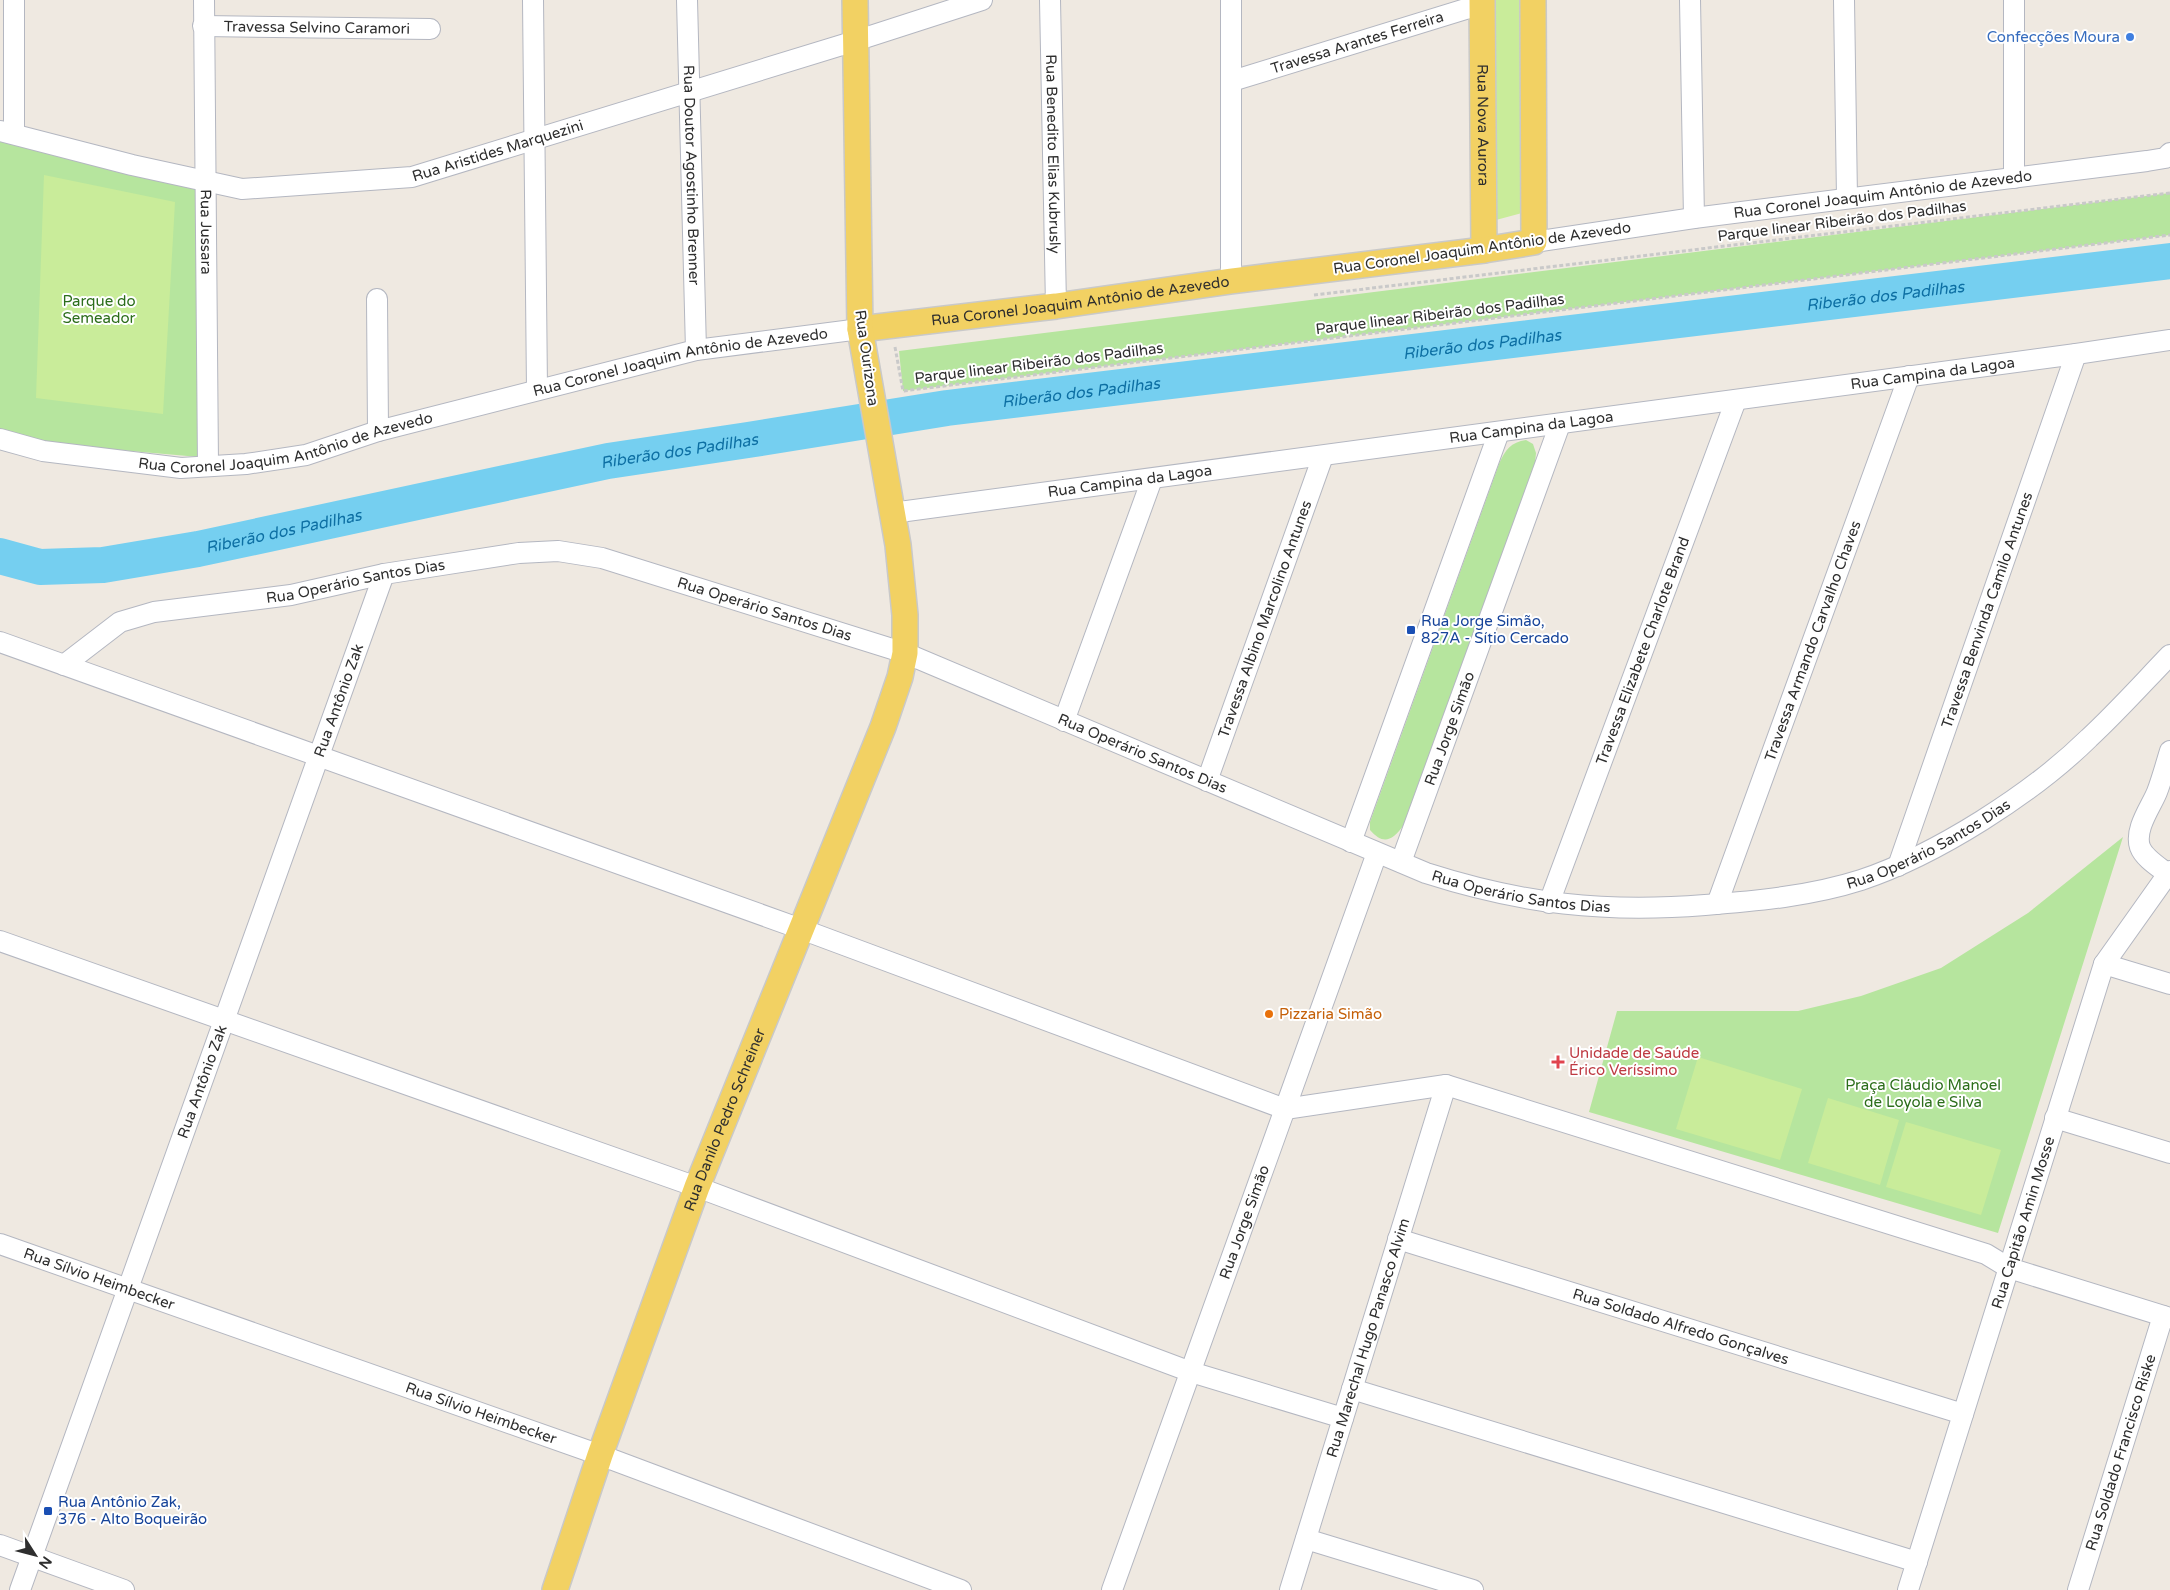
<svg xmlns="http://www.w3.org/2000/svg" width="2170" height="1590" viewBox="0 0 2170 1590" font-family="'Varela Round',sans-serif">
<rect width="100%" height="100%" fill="#efe9e1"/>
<path fill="#b6e59e" d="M0 138 198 189 199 457 62 445 0 431Z
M2170 193V235L903 391 899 351Z
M1526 440 1533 444 1536 453 1535 463 1403 826C1392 841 1383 845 1370 830V822L1499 464C1505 450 1511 442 1526 440Z
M2123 837 1998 1233 1589 1112 1617 1011H1798L1861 996 1941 968 2028 913Z"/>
<path fill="#c9ec9a" d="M1493 0H1521L1522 213 1496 220Z
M44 175 175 202 163 414 36 398Z
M1698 1057 1802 1089 1780 1160 1676 1129Z
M1828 1098 1899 1120 1880 1185 1808 1163Z
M1906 1122 2001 1150 1981 1215 1886 1187Z"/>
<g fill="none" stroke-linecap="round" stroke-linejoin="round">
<path stroke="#75cff0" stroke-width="36" id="s1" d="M0 556 40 567 103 565 198 549 608 461 748 440 947 408 2170 261"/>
<g stroke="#b4b7c1" stroke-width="22">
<g id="minor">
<path id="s2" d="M204 0 208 465"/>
<path d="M533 0 537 390"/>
<path id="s3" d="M687 0 696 350"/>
<path id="s4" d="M1050 0 1056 306"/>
<path d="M1690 0 1694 218"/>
<path d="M1844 0 1847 198"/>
<path id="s5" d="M203 26 430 29"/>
<path id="s6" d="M1232 81 1482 4"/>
<path id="s7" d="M0 131 132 165 242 189 412 177 855 41 982 0"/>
<path d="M14 134V0"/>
<path d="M2014 178V0"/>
<path id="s8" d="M1534 242 1694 218 2147 161 2165 158 2170 153"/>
<path d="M1231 281V0"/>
<path d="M377 299 378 431"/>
<path id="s9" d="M0 439 43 451 181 468 246 464 306 455 378 431 696 350 860 329"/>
<path id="s10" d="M892 513 2076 354 2170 340"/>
<path d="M0 642 801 929 1285 1109 1446 1085 1986 1254 2009 1268 2170 1318"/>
<path id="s11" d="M64 665 120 622 154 612 291 595 384 574 519 553 558 551 602 558 905 653 1426 873C1523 904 1604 913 1705 905 1757 901 1811 896 1861 880 1936 855 2032 794 2089 738 2117 712 2143 683 2170 655"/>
<path d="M1064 721 1152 479"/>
<path id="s12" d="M1207 781 1323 456"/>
<path d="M1351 842 1499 432"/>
<path id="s13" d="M1401 862 1560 424"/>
<path id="s14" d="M1898 866 2076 354"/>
<path d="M2168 874C2159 867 2144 858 2140 847 2134 829 2151 807 2157 792 2162 779 2166 764 2170 751"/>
<path id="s15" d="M1549 903 1736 400"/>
<path id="s16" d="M1717 904 1909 376"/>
<path d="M0 941 697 1187 1191 1372 1343 1418"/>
<path d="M2104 964 2170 984"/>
<path d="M2055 1118 2170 1153"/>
<path id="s17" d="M1398 1239 1963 1414"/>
<path id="s18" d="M0 1244 600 1455 961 1590"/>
<path d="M1352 1389 1917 1562"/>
<path d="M1306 1539 1473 1590"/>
<path d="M0 1545 124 1590"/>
<path id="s19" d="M20 1590 384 574"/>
<path id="s20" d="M1112 1590 1377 853"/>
<path id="s21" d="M1290 1590 1446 1085"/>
<path id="s22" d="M1908 1590 2104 964 2170 871"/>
<path id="s23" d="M2078 1590 2163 1316"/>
</g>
</g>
<g stroke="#c9c9c9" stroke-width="28">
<g id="major">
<path id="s24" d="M1482 0 1484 250"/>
<path id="s25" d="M860 329 1056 306 1231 281 1484 250 1534 242 1533 0"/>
<path id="s26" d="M555 1590 600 1455 697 1187 883 727 900 677 905 653V615L898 545 860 329 855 0"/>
</g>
</g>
<path stroke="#c9c9c9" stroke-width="3" stroke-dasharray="4 2.5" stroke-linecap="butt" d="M1314 295 2170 193
M895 347 903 391 2170 235"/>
<use href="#minor" stroke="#fff" stroke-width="20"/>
<use href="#major" stroke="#f2d163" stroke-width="25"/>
</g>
<circle fill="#3f7fe0" stroke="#fff" stroke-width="2" cx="2130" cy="37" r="5"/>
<g fill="#1a4fb4" stroke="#fff" stroke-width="2">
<rect x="1406" y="625" width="10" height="10" rx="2.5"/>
<rect x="43" y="1506" width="10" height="10" rx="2.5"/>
</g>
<circle fill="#e8710a" stroke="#fff" stroke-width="2" cx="1269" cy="1014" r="5"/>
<path fill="#e0444e" stroke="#fff" stroke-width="2" d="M1555.5 1054.5h5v5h5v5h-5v5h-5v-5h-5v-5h5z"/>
<g text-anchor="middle" stroke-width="4" stroke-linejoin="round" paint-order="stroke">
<g font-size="15" fill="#2e2e2e" stroke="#fff">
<text dy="5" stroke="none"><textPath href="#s5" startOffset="114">Travessa Selvino Caramori</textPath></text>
<text dy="5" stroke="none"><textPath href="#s6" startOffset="131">Travessa Arantes Ferreira</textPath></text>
<text dy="5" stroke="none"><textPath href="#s24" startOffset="125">Rua Nova Aurora</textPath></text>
<text dy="5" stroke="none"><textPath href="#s7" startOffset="509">Rua Aristides Marquezini</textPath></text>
<text dy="5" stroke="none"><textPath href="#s4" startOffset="154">Rua Benedito Elias Kubrusly</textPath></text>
<text dy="5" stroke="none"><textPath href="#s3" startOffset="175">Rua Doutor Agostinho Brenner</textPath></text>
<text dy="5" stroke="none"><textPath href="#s8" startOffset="352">Rua Coronel Joaquim Antônio de Azevedo</textPath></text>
<text transform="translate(1842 221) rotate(-7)" y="5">Parque linear Ribeirão dos Padilhas</text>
<text dy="5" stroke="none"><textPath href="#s2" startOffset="232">Rua Jussara</textPath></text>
<text transform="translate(1482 248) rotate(-8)" y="5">Rua Coronel Joaquim Antônio de Azevedo</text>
<text dy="5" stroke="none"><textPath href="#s25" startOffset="222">Rua Coronel Joaquim Antônio de Azevedo</textPath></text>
<text transform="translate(1440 314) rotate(-7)" y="5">Parque linear Ribeirão dos Padilhas</text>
<text transform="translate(867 358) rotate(82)" y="5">Rua Ourizona</text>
<text dy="5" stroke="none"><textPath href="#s9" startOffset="696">Rua Coronel Joaquim Antônio de Azevedo</textPath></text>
<text transform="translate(1039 363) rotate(-7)" y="5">Parque linear Ribeirão dos Padilhas</text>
<text dy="5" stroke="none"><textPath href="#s10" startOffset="1050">Rua Campina da Lagoa</textPath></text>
<text dy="5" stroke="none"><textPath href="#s10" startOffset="645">Rua Campina da Lagoa</textPath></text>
<text dy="5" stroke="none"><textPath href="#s9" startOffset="291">Rua Coronel Joaquim Antônio de Azevedo</textPath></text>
<text dy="5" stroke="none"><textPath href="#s10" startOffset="240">Rua Campina da Lagoa</textPath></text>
<text dy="5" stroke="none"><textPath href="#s11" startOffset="310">Rua Operário Santos Dias</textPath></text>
<text dy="5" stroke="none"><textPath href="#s11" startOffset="730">Rua Operário Santos Dias</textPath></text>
<text dy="5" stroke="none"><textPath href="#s14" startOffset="271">Travessa Benvinda Camilo Antunes</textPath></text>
<text dy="5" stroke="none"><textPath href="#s12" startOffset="172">Travessa Albino Marcolino Antunes</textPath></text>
<text dy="5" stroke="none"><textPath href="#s16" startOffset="280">Travessa Armando Carvalho Chaves</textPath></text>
<text dy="5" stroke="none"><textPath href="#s15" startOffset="269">Travessa Elizabete Charlote Brand</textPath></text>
<text dy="5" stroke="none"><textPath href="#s19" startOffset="945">Rua Antônio Zak</textPath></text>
<text dy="5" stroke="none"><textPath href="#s13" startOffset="142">Rua Jorge Simão</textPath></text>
<text dy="5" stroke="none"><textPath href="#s11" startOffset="1135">Rua Operário Santos Dias</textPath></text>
<text dy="5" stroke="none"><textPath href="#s11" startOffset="1960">Rua Operário Santos Dias</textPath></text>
<text dy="5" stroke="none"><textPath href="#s11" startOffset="1540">Rua Operário Santos Dias</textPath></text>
<text dy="5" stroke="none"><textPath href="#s19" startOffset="540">Rua Antônio Zak</textPath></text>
<text dy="5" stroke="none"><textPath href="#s26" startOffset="500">Rua Danilo Pedro Schreiner</textPath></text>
<text dy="5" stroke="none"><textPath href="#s20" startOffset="391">Rua Jorge Simão</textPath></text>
<text dy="5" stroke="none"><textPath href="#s22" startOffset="385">Rua Capitão Amin Mosse</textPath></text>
<text dy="5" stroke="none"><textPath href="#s18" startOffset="105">Rua Sílvio Heimbecker</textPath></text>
<text dy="5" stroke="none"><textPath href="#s17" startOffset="296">Rua Soldado Alfredo Gonçalves</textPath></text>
<text dy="5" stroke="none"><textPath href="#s21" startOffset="264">Rua Marechal Hugo Panasco Alvim</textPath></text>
<text dy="5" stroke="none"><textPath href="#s18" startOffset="510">Rua Sílvio Heimbecker</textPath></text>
<text dy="5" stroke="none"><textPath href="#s23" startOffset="144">Rua Soldado Francisco Riske</textPath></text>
</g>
<g font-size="15" fill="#366cbe" stroke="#fff" text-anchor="end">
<text x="2120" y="42">Confecções Moura</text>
</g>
<g font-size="15" fill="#2c6e1b" stroke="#fff">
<text x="99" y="306">Parque do<tspan x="99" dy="17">Semeador</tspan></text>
<text x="1923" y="1090">Praça Cláudio Manoel<tspan x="1923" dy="17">de Loyola e Silva</tspan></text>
</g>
<g font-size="15" fill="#164399" stroke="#fff" text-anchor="start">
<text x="1421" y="626">Rua Jorge Simão,<tspan x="1421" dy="17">827A - Sítio Cercado</tspan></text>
<text x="58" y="1507">Rua Antônio Zak,<tspan x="58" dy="17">376 - Alto Boqueirão</tspan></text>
</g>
<g font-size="15" fill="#c56008" stroke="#fff" text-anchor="start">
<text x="1279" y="1019">Pizzaria Simão</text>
</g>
<g font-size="15" fill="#be3a42" stroke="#fff" text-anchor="start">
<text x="1569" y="1058">Unidade de Saúde<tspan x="1569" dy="17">Érico Veríssimo</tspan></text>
</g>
<g font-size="16" font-style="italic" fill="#0d6fa3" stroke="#fff">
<text dy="6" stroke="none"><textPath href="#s1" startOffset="1908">Riberão dos Padilhas</textPath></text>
<text dy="6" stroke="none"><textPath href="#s1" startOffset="1502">Riberão dos Padilhas</textPath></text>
<text dy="6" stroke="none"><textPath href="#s1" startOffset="1098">Riberão dos Padilhas</textPath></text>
<text dy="6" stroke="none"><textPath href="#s1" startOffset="692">Riberão dos Padilhas</textPath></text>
<text dy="6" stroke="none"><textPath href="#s1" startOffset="288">Riberão dos Padilhas</textPath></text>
</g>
</g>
<g transform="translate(35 1555) rotate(126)" stroke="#ffffff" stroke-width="4" paint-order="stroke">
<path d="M0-4L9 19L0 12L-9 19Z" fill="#2e2e2e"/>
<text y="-8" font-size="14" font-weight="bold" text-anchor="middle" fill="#2e2e2e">N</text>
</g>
</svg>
